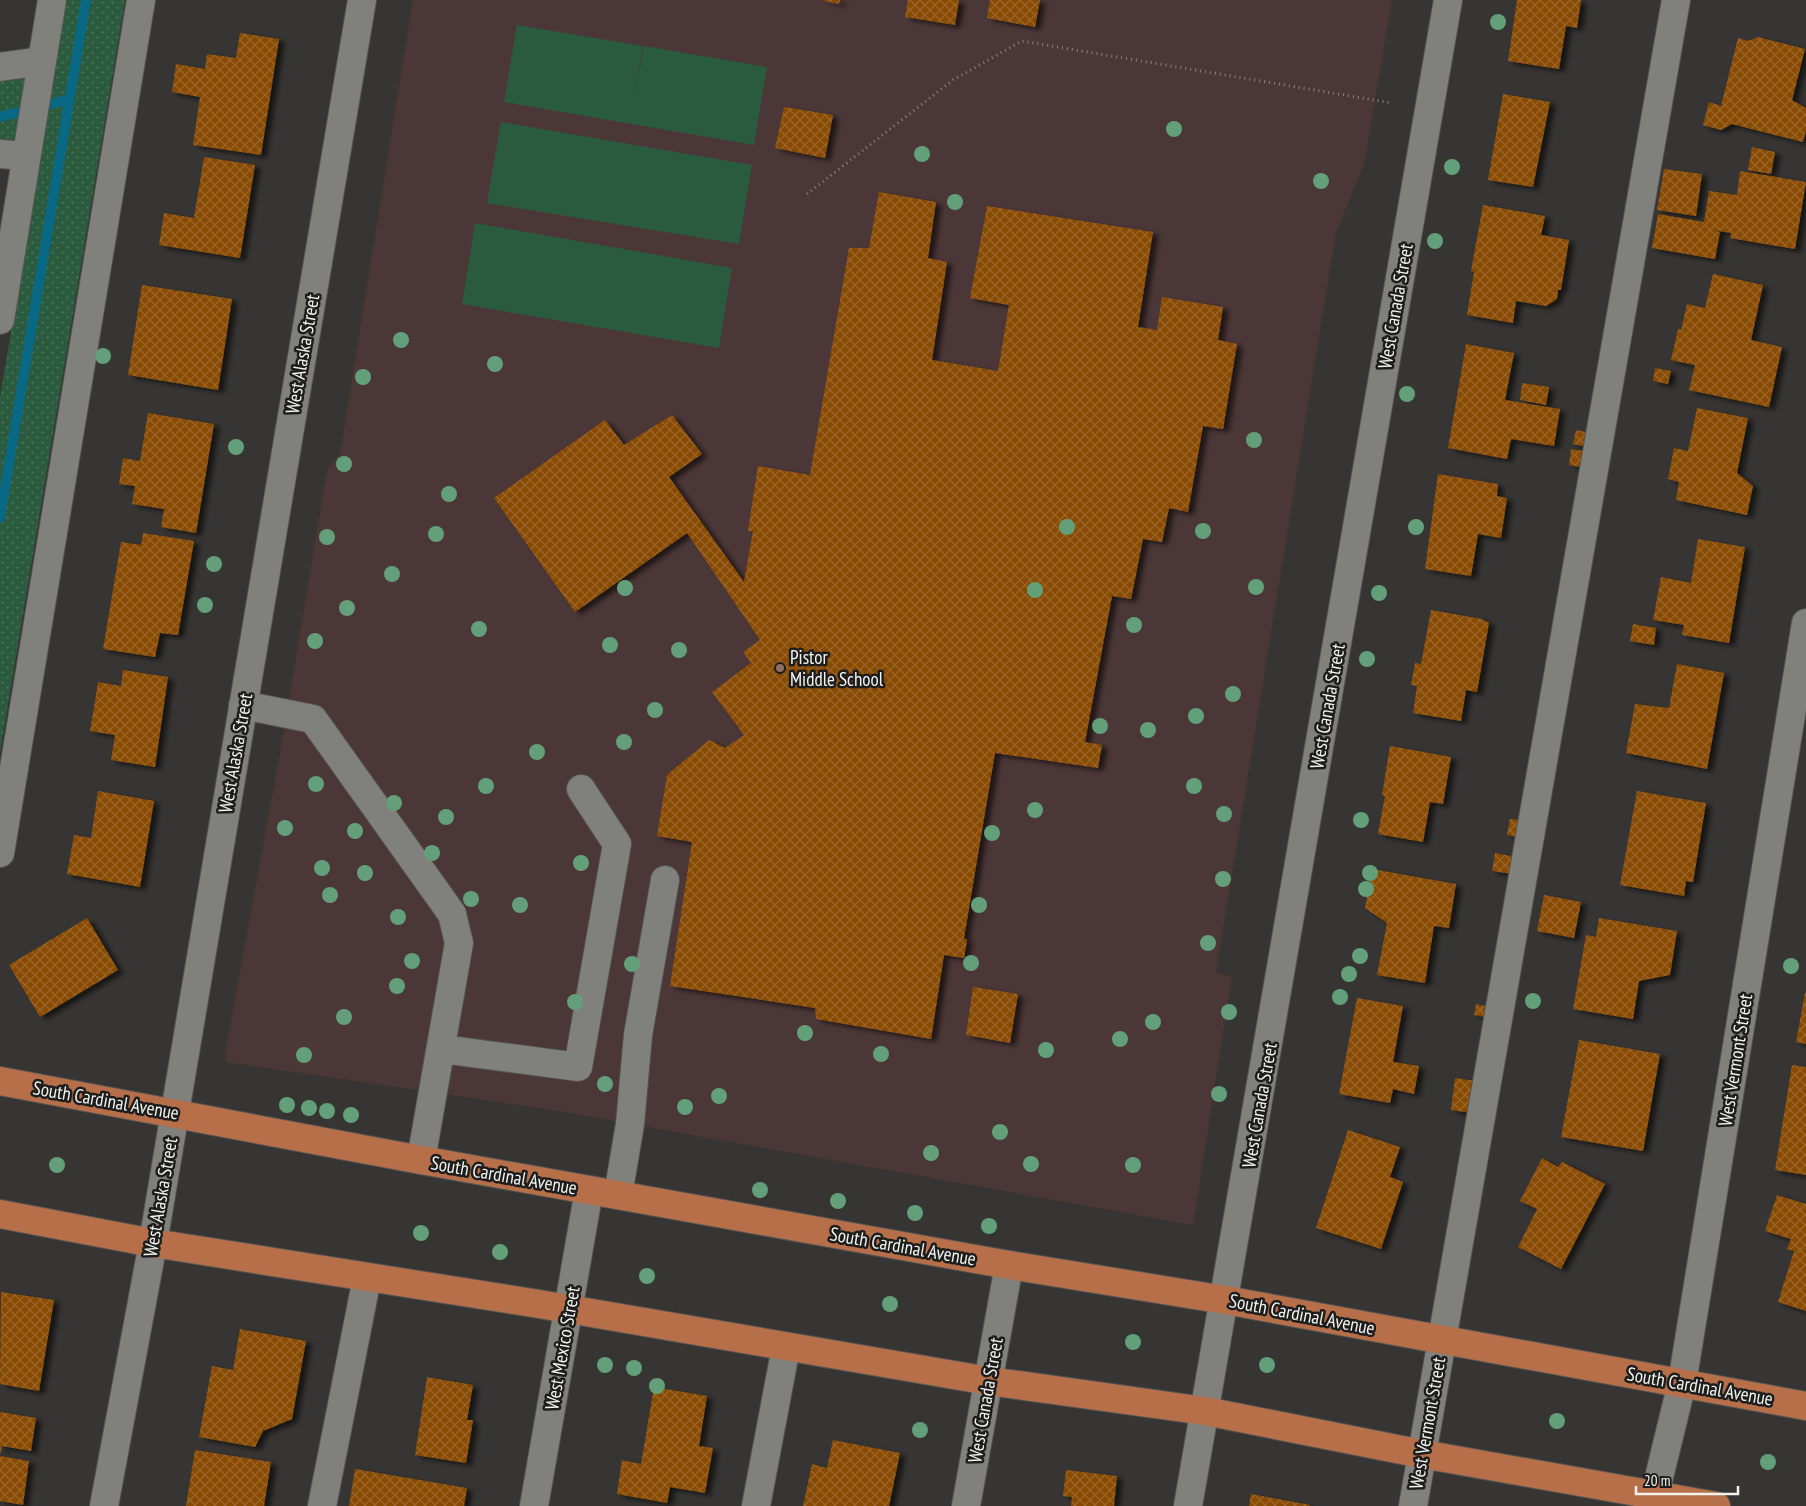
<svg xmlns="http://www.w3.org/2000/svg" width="1806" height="1506" viewBox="0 0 1806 1506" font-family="'PT Sans Narrow',sans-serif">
<defs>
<pattern id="park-dots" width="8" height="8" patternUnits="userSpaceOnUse" patternTransform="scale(1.25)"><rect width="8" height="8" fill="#2b5b3e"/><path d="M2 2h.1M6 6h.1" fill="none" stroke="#4a735a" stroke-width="1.8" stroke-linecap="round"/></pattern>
<pattern id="building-cross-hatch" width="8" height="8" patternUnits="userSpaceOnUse" patternTransform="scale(1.25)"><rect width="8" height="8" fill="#894b06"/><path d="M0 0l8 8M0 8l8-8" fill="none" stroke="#9a652b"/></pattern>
<filter id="shadow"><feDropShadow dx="5.5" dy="3" stdDeviation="2.5" flood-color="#0009"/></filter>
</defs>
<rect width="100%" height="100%" fill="#363533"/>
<path fill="#4c3738" d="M413 0H1392L1364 165 1336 232 1216 973 1232 976 1193 1225 553 1110 226 1062 225 1054 283 736 327 470 340 454Z"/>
<path fill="#2b5b3e" d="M517 25 643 46 634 99 644 46 767 67 754 145 504 102Z
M501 122 752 165 739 244 487 203Z
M475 223 732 268 719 348 462 304Z"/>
<path fill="url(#park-dots)" d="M67 0H125L0 752V397L28 233 10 170 0 160V67L25 51 66 6Z"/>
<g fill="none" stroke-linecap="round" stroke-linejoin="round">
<path stroke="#096984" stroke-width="10" d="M0 117 70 99
M0 518 86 0"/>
</g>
<path fill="url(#building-cross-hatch)" filter="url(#shadow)" d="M821 0H840L839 4Z
M908 0H959L955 25 905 17Z
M990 0H1040L1035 27 987 18Z
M1517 0H1581L1577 28 1566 26 1559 69 1508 61Z
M240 33 279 39 261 155 193 145 200 97 172 92 176 64 205 69 207 54 236 58Z
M1758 37 1805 49 1792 100 1806 108V131L1803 142 1732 124 1721 130 1703 125 1709 102 1721 106 1738 38 1748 41Z
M1503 94 1550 102 1533 187 1488 180Z
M784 107 833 115 825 158 775 148Z
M1752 147 1775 152 1771 174 1748 170Z
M204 157 255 165 240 258 159 245 164 213 194 218Z
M1664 169 1702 174 1696 216 1657 210Z
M1740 171 1806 182 1795 249 1730 238 1731 233 1713 230 1720 232 1715 259 1652 248 1658 214 1704 222 1709 191 1737 195Z
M879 192 936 202 928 258 947 262 932 360 998 371 1009 305 970 298 987 206 1153 232 1138 327 1157 330 1162 297 1223 307 1218 340 1237 344 1223 429 1203 426 1188 512 1169 508 1162 542 1143 539 1131 599 1112 596 1085 742 1102 745 1098 768 995 753 964 938 967 940 964 958 944 955 931 1039 816 1019 815 1008 670 986 692 842 657 836 667 775 709 740 725 748 744 735 712 692 751 663 743 652 760 640 687 533 575 612 494 498 605 420 624 445 672 415 702 454 669 477 744 582 753 531H748L758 466 810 475 849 248H869Z
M1483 205 1545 216 1541 235 1569 240 1561 290H1558L1557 299 1546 306 1516 301 1513 323 1467 315 1474 272 1471 271Z
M1713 274 1763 285 1751 340 1782 347 1769 407 1689 390 1695 365 1671 360 1678 329 1681 330 1687 304 1705 308Z
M142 285 232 299 218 390 128 375Z
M1466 344 1514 353 1505 400 1560 409 1554 446 1511 439 1507 459 1448 448Z
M1655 368 1671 371 1668 384 1653 381Z
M1522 383 1549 387 1546 405 1520 400Z
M1697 408 1748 418 1737 473 1753 486 1747 515 1676 500 1679 482 1668 479 1674 448 1688 451Z
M148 413 214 424 196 533 161 527 164 509 132 504 135 486 119 484 123 458 140 461Z
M1576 430 1591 433 1588 447 1573 444Z
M1571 449 1583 451 1580 467 1569 465Z
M1438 474 1498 484 1497 496 1507 498 1501 538 1478 534 1471 576 1425 569Z
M143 533 194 541 178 635 160 633 155 657 103 649 121 542 141 545Z
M1698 539 1745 547 1729 643 1682 635 1684 625 1653 620 1661 577 1691 583Z
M1431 610 1482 619 1489 623 1477 692 1466 690 1461 721 1413 713 1417 686 1411 685 1415 663 1421 664Z
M1633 624 1656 628 1654 645 1630 641Z
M1677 664 1724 673 1707 769 1626 753 1635 704 1669 708Z
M123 670 168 677 155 767 111 760 115 735 90 731 98 682 121 686Z
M1390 746 1451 757 1443 804 1430 802 1423 842 1378 834 1385 796 1382 795Z
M98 791 154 801 140 887 67 874 74 835 91 838Z
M1637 791 1706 803 1693 882 1686 881 1684 896 1620 885Z
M1510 819 1526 821 1523 838 1507 835Z
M1495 853 1516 857 1513 874 1492 871Z
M1372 869 1456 884 1449 928 1434 926 1425 983 1377 975 1387 923 1365 908Z
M1544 895 1581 902 1574 938 1537 931Z
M87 918 118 970 40 1017 9 965Z
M1599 918 1677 931 1670 975 1639 981 1633 1019 1573 1009 1586 935 1596 937Z
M973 987 1018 994 1010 1043 966 1035Z
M1805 993H1806V1044L1796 1042Z
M1357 998 1403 1006 1393 1062 1419 1066 1414 1094 1393 1089 1390 1103 1339 1094Z
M1476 1004 1494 1008 1492 1018 1474 1015Z
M1579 1040 1660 1054 1643 1151 1561 1137Z
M1792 1065 1806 1067V1175L1775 1170Z
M1455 1078 1476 1081 1472 1113 1451 1110Z
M1348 1130 1400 1147 1390 1177 1403 1182 1381 1249 1316 1228Z
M1542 1158 1558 1167 1562 1162 1605 1184 1561 1269 1518 1247 1537 1209 1520 1201Z
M1777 1195 1806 1204V1311L1778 1302 1794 1251 1787 1249 1791 1239 1765 1231Z
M1 1292 54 1300 39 1391 0 1384Z
M240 1329 306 1341 292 1419 263 1431 255 1447 199 1437 212 1366 233 1370Z
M427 1377 473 1385 467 1420H473L466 1463 415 1455Z
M654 1387 707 1396 699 1446 713 1448 705 1493 670 1487 667 1503 617 1494 622 1460 641 1464Z
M0 1412 36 1418 31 1451 2 1446 0 1455Z
M833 1440 900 1453 889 1506H803L812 1464 827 1468Z
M195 1450 271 1462 264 1506H186Z
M0 1456 29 1461 23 1505 0 1501Z
M355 1469 467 1488 464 1506H349Z
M1066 1470 1117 1476 1114 1506H1071L1072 1497 1063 1496Z
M1251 1494 1310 1505V1506H1249Z"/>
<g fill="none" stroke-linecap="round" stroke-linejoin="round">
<g stroke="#545452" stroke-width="30">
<path id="minor" d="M0 67 42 61
M0 154 26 156
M0 320 52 0
M243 705 313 719 452 914 459 943 421 1160
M0 853 141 0
M442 1049 578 1067 617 844 581 789
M618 1195 630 1124 638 1035 665 880
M104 1506 153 1243 362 0
M322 1506 367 1278
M534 1506 589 1190
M756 1506 786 1347
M966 1506 1009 1265
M1188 1506 1448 0
M1413 1506 1676 0
M1652 1506 1682 1383 1806 623"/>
</g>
<g stroke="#545452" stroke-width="30">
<path id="major" d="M0 1081 421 1160 1009 1265 1225 1300 1806 1406
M0 1214 153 1243 539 1304 989 1381 1205 1411 1422 1454 1716 1506"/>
</g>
<path stroke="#868583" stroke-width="3" stroke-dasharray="1 4" stroke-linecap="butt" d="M807 194 953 80 1022 41 1392 103"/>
<use href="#minor" stroke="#80807d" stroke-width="28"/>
<use href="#major" stroke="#b76f4a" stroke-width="28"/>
</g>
<g fill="#63a079">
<circle cx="1498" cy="22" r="8"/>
<circle cx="1174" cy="129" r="8"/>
<circle cx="922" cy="154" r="8"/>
<circle cx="1452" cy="167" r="8"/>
<circle cx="1321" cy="181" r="8"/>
<circle cx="955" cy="202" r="8"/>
<circle cx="1435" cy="241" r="8"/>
<circle cx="401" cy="340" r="8"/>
<circle cx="103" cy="356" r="8"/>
<circle cx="495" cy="364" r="8"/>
<circle cx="363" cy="377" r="8"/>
<circle cx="1407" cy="394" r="8"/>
<circle cx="1254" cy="440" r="8"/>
<circle cx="236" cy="447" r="8"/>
<circle cx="344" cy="464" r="8"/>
<circle cx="449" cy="494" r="8"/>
<circle cx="1067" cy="527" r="8"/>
<circle cx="1416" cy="527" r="8"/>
<circle cx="1203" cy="531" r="8"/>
<circle cx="436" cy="534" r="8"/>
<circle cx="327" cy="537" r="8"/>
<circle cx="214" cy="564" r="8"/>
<circle cx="392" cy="574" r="8"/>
<circle cx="1256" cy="587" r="8"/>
<circle cx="625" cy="588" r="8"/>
<circle cx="1035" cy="590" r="8"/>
<circle cx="1379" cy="593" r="8"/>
<circle cx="205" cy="605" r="8"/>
<circle cx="347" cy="608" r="8"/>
<circle cx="1134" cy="625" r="8"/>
<circle cx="479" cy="629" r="8"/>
<circle cx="315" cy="641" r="8"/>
<circle cx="610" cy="645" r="8"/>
<circle cx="679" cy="650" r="8"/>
<circle cx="1367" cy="659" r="8"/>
<circle cx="1233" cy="694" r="8"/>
<circle cx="655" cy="710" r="8"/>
<circle cx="1196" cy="716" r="8"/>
<circle cx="1100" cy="726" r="8"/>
<circle cx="1148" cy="730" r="8"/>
<circle cx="624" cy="742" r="8"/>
<circle cx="537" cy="752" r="8"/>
<circle cx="316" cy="784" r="8"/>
<circle cx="486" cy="786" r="8"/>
<circle cx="1194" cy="786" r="8"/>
<circle cx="394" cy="803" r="8"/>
<circle cx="1035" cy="810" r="8"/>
<circle cx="1224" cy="814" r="8"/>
<circle cx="446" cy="817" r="8"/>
<circle cx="1361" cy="820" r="8"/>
<circle cx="285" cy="828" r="8"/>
<circle cx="355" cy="831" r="8"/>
<circle cx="992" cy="833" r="8"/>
<circle cx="432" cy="853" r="8"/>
<circle cx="581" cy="863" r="8"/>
<circle cx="322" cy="868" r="8"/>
<circle cx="365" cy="873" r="8"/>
<circle cx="1370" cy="873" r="8"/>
<circle cx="1223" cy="879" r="8"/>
<circle cx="1366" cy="889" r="8"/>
<circle cx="330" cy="895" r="8"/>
<circle cx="471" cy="899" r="8"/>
<circle cx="520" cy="905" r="8"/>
<circle cx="979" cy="905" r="8"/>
<circle cx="398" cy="917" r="8"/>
<circle cx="1208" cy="943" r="8"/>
<circle cx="1360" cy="956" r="8"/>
<circle cx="412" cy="961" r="8"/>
<circle cx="971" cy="963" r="8"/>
<circle cx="632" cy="964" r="8"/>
<circle cx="1791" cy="966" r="8"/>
<circle cx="1349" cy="974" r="8"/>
<circle cx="397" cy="986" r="8"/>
<circle cx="1340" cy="997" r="8"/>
<circle cx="1533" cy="1001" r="8"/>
<circle cx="575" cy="1002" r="8"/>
<circle cx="1229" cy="1012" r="8"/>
<circle cx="344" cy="1017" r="8"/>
<circle cx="1153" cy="1022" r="8"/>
<circle cx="805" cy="1033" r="8"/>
<circle cx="1120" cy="1039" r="8"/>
<circle cx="1046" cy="1050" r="8"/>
<circle cx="881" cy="1054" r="8"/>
<circle cx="304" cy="1055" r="8"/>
<circle cx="605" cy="1084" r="8"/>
<circle cx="1219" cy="1094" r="8"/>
<circle cx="719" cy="1096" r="8"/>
<circle cx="287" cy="1105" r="8"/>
<circle cx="685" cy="1107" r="8"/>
<circle cx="309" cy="1108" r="8"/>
<circle cx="327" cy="1111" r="8"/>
<circle cx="351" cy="1115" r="8"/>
<circle cx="1000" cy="1132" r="8"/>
<circle cx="931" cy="1153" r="8"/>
<circle cx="1031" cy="1164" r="8"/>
<circle cx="57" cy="1165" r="8"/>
<circle cx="1133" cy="1165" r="8"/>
<circle cx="760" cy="1190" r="8"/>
<circle cx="838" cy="1201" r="8"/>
<circle cx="915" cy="1213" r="8"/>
<circle cx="989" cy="1226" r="8"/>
<circle cx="421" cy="1233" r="8"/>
<circle cx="500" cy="1252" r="8"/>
<circle cx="647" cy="1276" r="8"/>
<circle cx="890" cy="1304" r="8"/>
<circle cx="1133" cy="1342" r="8"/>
<circle cx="605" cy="1365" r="8"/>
<circle cx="1267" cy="1365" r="8"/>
<circle cx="634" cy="1368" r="8"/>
<circle cx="657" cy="1386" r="8"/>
<circle cx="1557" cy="1421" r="8"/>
<circle cx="920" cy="1430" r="8"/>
<circle cx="1768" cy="1462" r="8"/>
</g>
<circle fill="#8d6e63" stroke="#1d1d1c" stroke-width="2" cx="780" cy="668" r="5"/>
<g text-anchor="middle" stroke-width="5" stroke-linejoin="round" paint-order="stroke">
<g font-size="19" fill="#f2f2f0" stroke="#1d1d1c">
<text transform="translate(1395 306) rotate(-80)" y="7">West Canada Street</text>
<text transform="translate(302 354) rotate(-80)" y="7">West Alaska Street</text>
<text transform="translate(1327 706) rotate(-80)" y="7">West Canada Street</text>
<text transform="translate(235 753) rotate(-80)" y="7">West Alaska Street</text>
<text transform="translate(1735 1060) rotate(-81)" y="7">West Vermont Street</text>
<text transform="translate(106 1100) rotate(10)" y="7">South Cardinal Avenue</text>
<text transform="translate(1259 1105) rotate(-80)" y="7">West Canada Street</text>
<text transform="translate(504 1175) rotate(10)" y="7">South Cardinal Avenue</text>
<text transform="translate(160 1197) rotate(-80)" y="7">West Alaska Street</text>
<text transform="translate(903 1246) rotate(10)" y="7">South Cardinal Avenue</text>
<text transform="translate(1302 1314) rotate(11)" y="7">South Cardinal Avenue</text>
<text transform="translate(562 1348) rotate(-80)" y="7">West Mexico Street</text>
<text transform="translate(1700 1386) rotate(10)" y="7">South Cardinal Avenue</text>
<text transform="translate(985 1400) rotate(-80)" y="7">West Canada Street</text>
<text transform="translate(1427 1423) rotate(-80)" y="7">West Vermont Street</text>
</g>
<g font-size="19" fill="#f2f2f0" stroke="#1d1d1c" text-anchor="start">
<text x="790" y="664">Pistor<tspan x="790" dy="22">Middle School</tspan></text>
</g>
</g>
<path d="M1636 1486v8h102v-8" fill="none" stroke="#f2f2f0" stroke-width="2.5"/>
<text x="1644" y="1486" font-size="15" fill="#f2f2f0" stroke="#1d1d1c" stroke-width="4" paint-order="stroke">20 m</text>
</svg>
